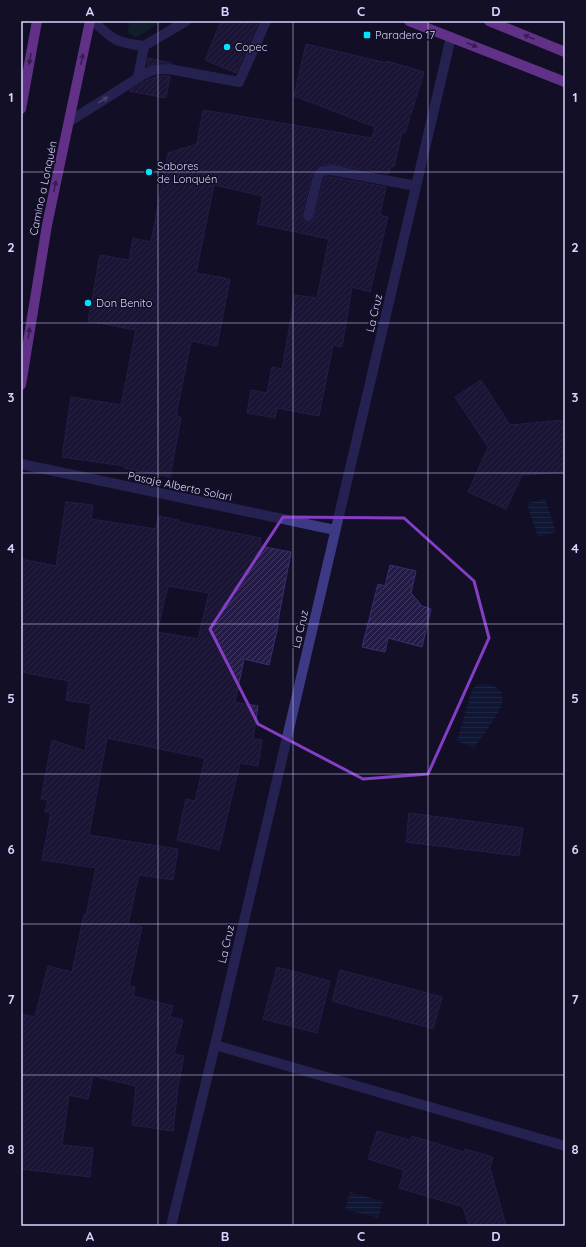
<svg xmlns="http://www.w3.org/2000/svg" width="586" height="1247" viewBox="0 0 586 1247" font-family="Quicksand,sans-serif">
<defs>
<pattern id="water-rules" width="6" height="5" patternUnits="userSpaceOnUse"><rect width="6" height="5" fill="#0c2248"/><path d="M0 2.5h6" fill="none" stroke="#2f4163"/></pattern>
<pattern id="building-hatch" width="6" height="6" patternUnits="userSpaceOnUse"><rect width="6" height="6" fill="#241b47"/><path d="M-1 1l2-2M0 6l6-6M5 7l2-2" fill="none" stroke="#433b63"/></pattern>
</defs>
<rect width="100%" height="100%" fill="#130f26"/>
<path fill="#12302f" d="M130 21H162L139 36 135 37 127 32Z"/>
<path fill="url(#water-rules)" d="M545 498 556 532 538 537 527 504Z
M485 683C514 690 501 709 490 725 485 733 479 741 474 748L457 741 472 690 477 685Z
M350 1192 383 1201 378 1218 345 1209Z"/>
<path fill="url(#building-hatch)" stroke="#3b2d73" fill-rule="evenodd" d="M221 21H259L236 73 205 60Z
M306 44 387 63V61L424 72 405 133 402 132 394 167 391 166 389 174 330 164 319 165 312 174 302 214V218L304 221 309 222 313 220 324 179 325 177H331L386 187 380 215 388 217 370 292 352 287 342 347 333 345 319 416 277 408 275 418 247 413 251 390 267 393 272 367 282 369 295 295 317 298 329 239 257 224 263 196 214 185 196 273 230 279 217 346 191 341 176 416 181 417 170 477 124 468V466L62 457 71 397 121 405 136 330 88 321 100 255 129 260 133 238 151 242 168 153 197 144 203 110 372 138 375 127 294 96Z
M148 58 172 63H159L147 66Z
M160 76H170L166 98 129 91 149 79Z
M481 380 510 425 565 420V472L522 475 506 509 468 492 488 447 455 397Z
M66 502 93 505 91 519 156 529 158 516 179 520V522L261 538 260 546 291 552 277 626H278L269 665 244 659 235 702 258 706 253 739 262 740 258 766 240 763 219 850 177 840 186 799 195 801 205 758 184 754 107 738 89 835 178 849 173 880 139 875 128 924 142 927 129 986 135 987 133 996 173 1006 170 1017 183 1020 174 1054 184 1056 178 1087 173 1131 132 1125 136 1086 93 1076 88 1099 69 1095 62 1145 93 1148 90 1177 21 1169V1014L35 1017 48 966 72 972 84 915H86L96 868 42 860 51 813 45 812 48 800 41 799 52 740 85 751 91 704 66 700 69 681 21 672V559L56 566ZM168 586 209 593 198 639 157 632Z
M390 565 416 571 411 593 422 606 431 609 422 647 388 638 385 652 362 647 378 584 385 586Z
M409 813 523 828 519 856 406 842Z
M277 967 330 981 317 1033 263 1019Z
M340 970 442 997 433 1029 332 1001Z
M377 1131 410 1140 412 1136 464 1152 465 1149 493 1157 490 1168 506 1226H469L463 1207 399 1188 404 1170 368 1159Z"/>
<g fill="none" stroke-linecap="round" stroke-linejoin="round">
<path stroke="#3d3a85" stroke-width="10" d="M93 21C113 40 117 43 144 46
M186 21 144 46 138 78C150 70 154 69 169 69L239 82 266 21
M70 121 138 78
M308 216 318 176 322 171 331 170 416 186"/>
<path stroke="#3d3a85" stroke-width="10" d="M21 464 335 530
M215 1045 565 1146
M171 1226 215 1045 451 37"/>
<path stroke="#c25bff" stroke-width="10" d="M409 21 565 82
M489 21 565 52
M21 109 37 21
M21 385 47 225 90 21"/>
</g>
<defs><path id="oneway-solid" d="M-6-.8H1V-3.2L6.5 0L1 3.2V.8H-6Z"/></defs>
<g fill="#623188">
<use href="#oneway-solid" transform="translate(529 37) rotate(-158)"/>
<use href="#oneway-solid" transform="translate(472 45) rotate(21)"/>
<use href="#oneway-solid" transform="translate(30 59) rotate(100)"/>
<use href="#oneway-solid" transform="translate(82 59) rotate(-78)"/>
<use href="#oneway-solid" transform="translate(55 186) rotate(-78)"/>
<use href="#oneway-solid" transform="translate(29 333) rotate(-81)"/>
</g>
<use fill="#837fbc" href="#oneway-solid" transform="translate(103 100) rotate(-32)"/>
<path d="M0 0H586V1247H0ZM283 517 404 518 474 581 489 638 428 774 363 779 258 724 210 629Z" fill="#130f26" fill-opacity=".55" fill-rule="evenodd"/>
<path fill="none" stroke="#843dc5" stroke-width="3" stroke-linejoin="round" d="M283 517 404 518 474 581 489 638 428 774 363 779 258 724 210 629Z"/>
<path fill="none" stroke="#d9d4ff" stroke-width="1" stroke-opacity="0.55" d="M158 21V1226M293 21V1226M428 21V1226M21 172H565M21 323H565M21 473H565M21 624H565M21 774H565M21 924H565M21 1075H565"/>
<g fill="#00e5ff" stroke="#130f26" stroke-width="1.5">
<rect x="363" y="31" width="8" height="8" rx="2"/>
<circle cx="227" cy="47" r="4"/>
<circle cx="149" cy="172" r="4"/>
<circle cx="88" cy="303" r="4"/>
</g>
<g text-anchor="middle" stroke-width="3" stroke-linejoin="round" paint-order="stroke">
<g font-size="11" fill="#d9d4ff" stroke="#130f26" text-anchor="start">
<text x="375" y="39">Paradero 17</text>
<text x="235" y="51">Copec</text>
<text x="157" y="170">Sabores<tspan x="157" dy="13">de Lonquén</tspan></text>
<text x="96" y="307">Don Benito</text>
</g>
<g font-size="11" fill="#d9d4ff" stroke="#130f26">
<text transform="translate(43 188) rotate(-78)" y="4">Camino a Lonquén</text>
<text transform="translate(374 313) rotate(-77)" y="4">La Cruz</text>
<text transform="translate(180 486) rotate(12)" y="4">Pasaje Alberto Solari</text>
<text transform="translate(300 629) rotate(-77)" y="4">La Cruz</text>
<text transform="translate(226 944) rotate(-77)" y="4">La Cruz</text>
</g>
</g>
<rect width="586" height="1247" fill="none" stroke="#130f26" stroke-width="44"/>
<rect x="22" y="22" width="542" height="1203" fill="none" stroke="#d9d4ff" stroke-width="1.5"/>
<g font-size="13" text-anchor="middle" font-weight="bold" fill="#d9d4ff">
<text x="90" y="16">A</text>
<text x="225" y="16">B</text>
<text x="361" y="16">C</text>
<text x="496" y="16">D</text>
<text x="11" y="102">1</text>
<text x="575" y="102">1</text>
<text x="11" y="252">2</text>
<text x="575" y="252">2</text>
<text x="11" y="402">3</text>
<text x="575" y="402">3</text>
<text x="11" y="553">4</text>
<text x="575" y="553">4</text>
<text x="11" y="703">5</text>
<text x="575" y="703">5</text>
<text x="11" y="854">6</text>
<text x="575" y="854">6</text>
<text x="11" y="1004">7</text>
<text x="575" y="1004">7</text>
<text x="11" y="1154">8</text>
<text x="575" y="1154">8</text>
<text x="90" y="1241">A</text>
<text x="225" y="1241">B</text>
<text x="361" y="1241">C</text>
<text x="496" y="1241">D</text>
</g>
</svg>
